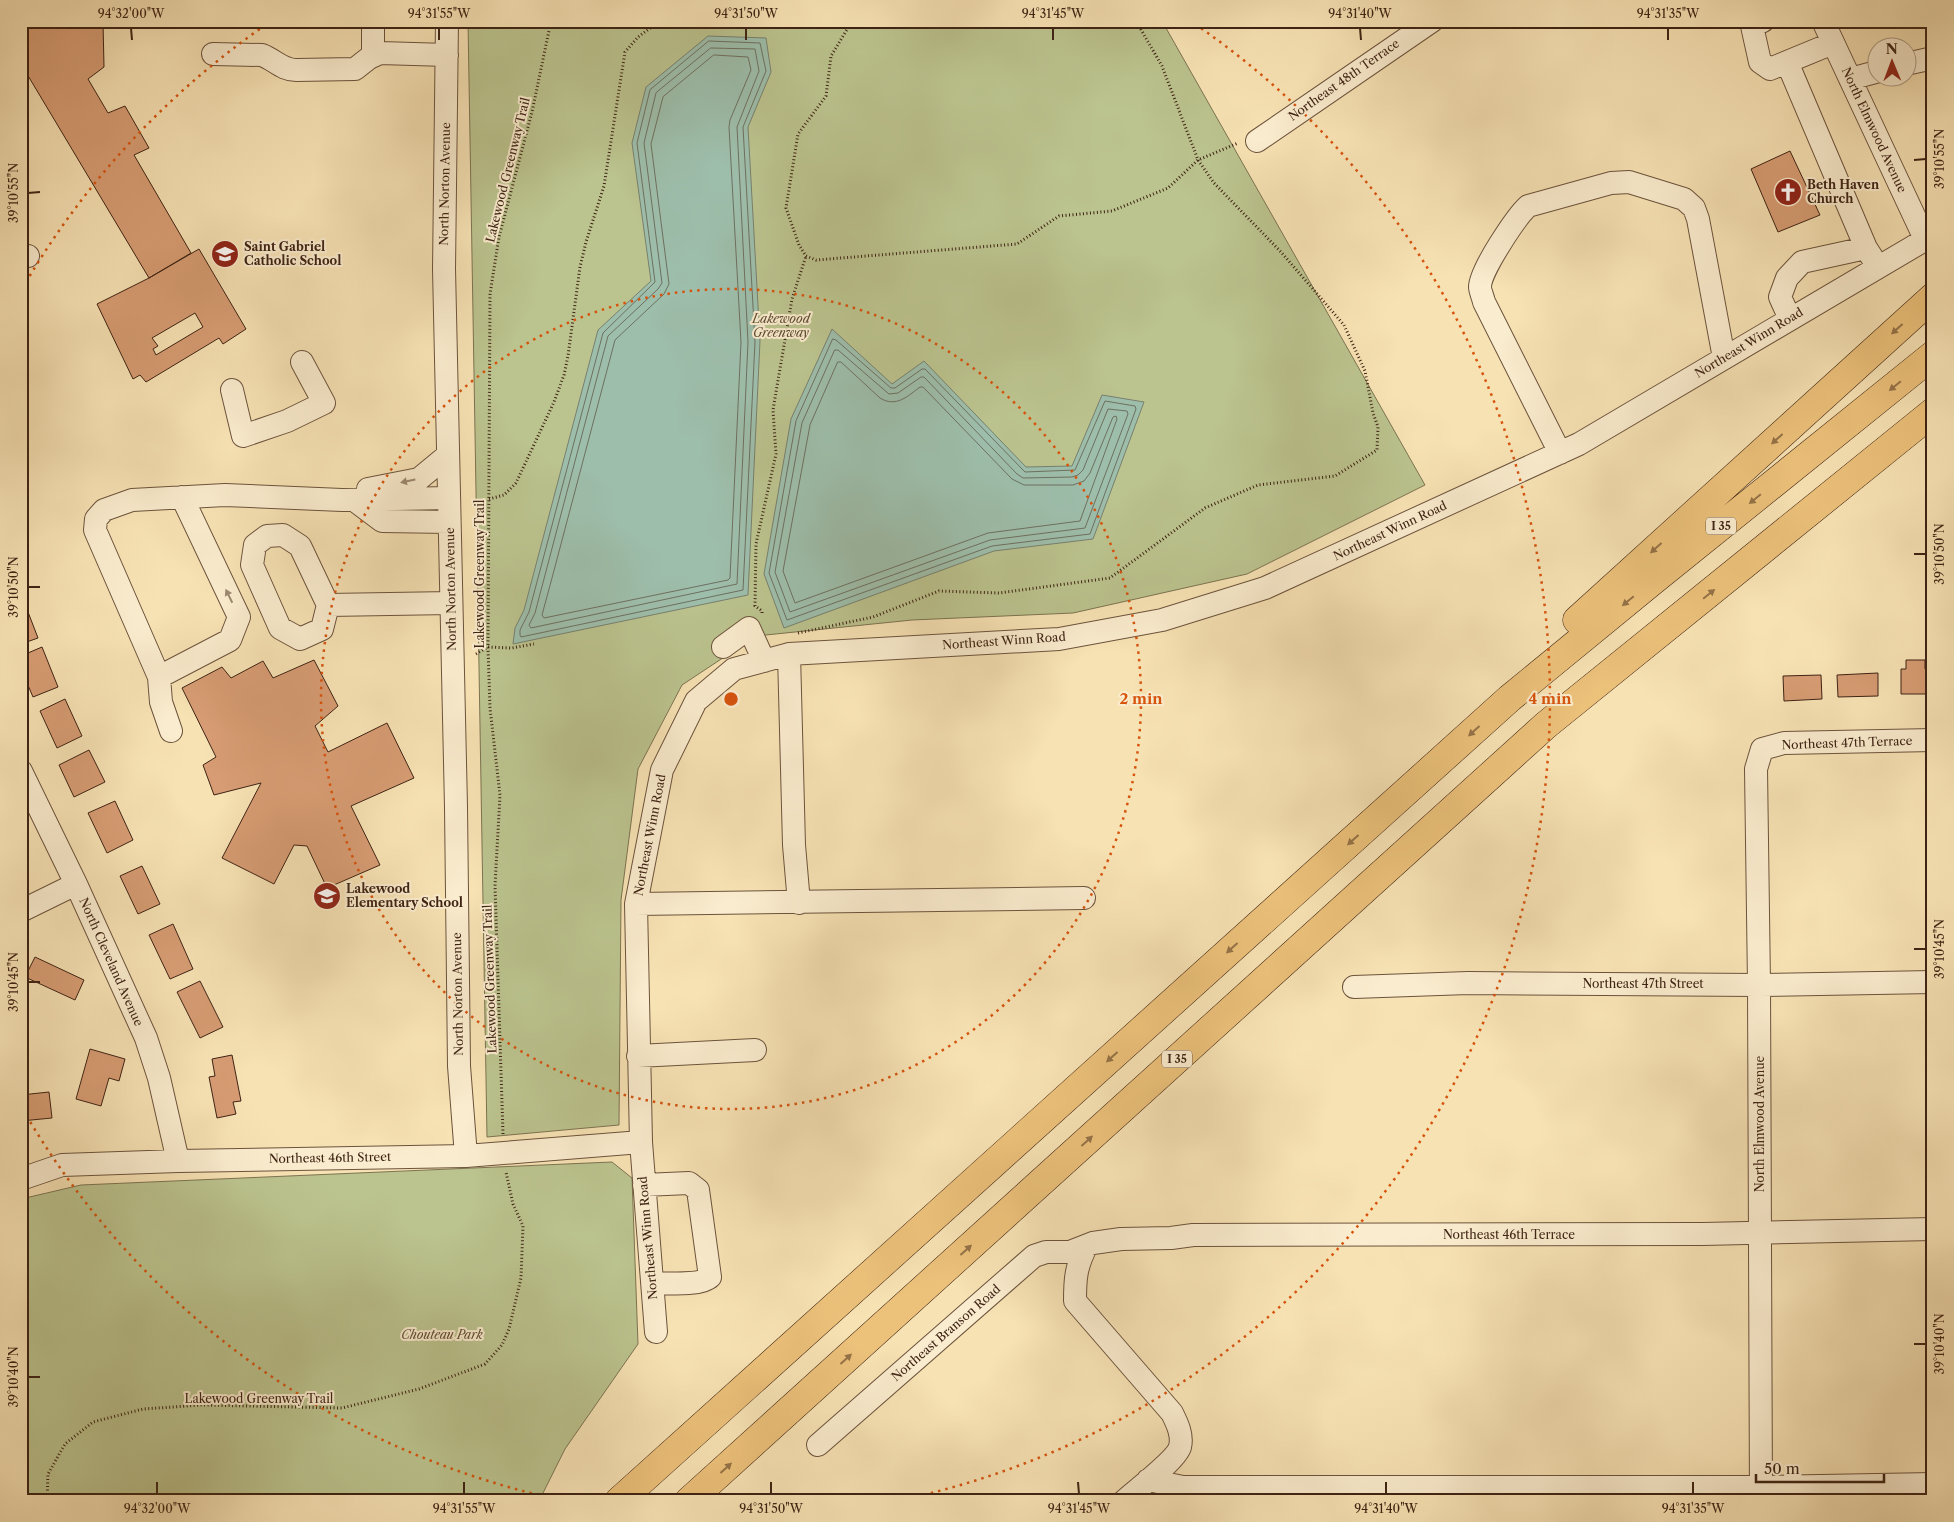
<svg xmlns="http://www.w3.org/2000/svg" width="1954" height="1522" viewBox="0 0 1954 1522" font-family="'Libre Caslon Text',serif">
<rect width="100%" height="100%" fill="#f7e2b4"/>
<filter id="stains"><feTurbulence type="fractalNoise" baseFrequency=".004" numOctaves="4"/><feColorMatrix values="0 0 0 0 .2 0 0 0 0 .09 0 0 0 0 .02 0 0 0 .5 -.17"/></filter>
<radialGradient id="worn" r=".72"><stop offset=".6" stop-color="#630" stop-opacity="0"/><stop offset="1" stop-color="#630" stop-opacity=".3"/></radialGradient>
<path fill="#bbc38e" stroke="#7c7351" d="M468 21H1162L1425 485 1247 574 1073 613 912 620 756 636 682 685 638 769 621 900 619 1125 487 1137Z
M612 1162 632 1178 638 1344 565 1449 539 1501H21V1199L81 1185Z"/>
<path fill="#9dbeab" stroke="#77806f" d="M708 36 766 38 771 72 748 127 760 341 748 595 513 644 515 628 524 610 598 330 651 281 632 143 646 87Z
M832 329 892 384 924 361 1026 467 1072 466 1102 395 1144 402 1093 539 994 551 784 628 764 574 791 419Z"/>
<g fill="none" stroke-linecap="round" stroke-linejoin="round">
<path stroke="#6e7060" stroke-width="1" d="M709 41 760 43 766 71 743 127 755 342 743 590 521 637 520 635V630L529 612 603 333 655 282 637 143 650 90Z
M711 48 755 49 759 71 737 127 748 342 737 584 531 628 529 625 535 613 608 336 658 289 662 283 644 143 656 93Z
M714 55 748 57 751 70 730 120 729 127 741 342 730 578 728 580 544 618 542 615 552 578 615 340 664 294 669 284 651 144 663 97Z
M833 339 836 340 891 388H895L922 369H925L1025 472 1075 470 1105 401 1135 406 1136 409 1090 534 992 546 787 620 769 573 796 421Z
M835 350H838L889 394 898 393 921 377H924L1017 474 1023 478 1072 477 1078 475 1083 470 1108 409 1127 411 1128 414 1085 528 990 540 790 612 775 572 802 423Z
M838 362H841L880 398C896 408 908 396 920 387H923L1012 479 1024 485H1073L1084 481 1090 473 1113 417 1116 416 1117 419 1080 521 988 533 795 603 783 571 810 425Z"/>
</g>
<path fill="#d79c73" stroke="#3e2314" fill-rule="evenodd" d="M103 22 104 67 88 79 108 113 125 106 149 148 134 155 191 253 149 278 24 69 21 70V23Z
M1790 151 1820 215 1778 232 1751 169Z
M199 249 246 329 223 344 219 338 146 382 140 375 133 379 97 304 149 278ZM195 313 203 327 156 355 153 349 158 346 152 338Z
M23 599 38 638 21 644V600Z
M42 647 58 687 33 697 21 669V656Z
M314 660 338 706 315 726 328 752 387 723 414 778 351 806 380 865 327 888 307 846 294 845 274 884 222 858 261 783 214 795 203 765 216 757 182 688 222 667 231 678 263 661 273 678Z
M1906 660H1925V669H1933V694H1901V669H1906Z
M1878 673V696L1838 697 1837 675Z
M1821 675 1822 699 1784 701 1783 676Z
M65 699 82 736 57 748 40 711Z
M89 750 105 782 74 797 59 765Z
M115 801 133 840 107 853 88 813Z
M142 866 160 904 138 914 120 876Z
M173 924 193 969 170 979 149 935Z
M35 957 84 980 75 1000 25 977Z
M200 981 223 1027 200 1038 177 992Z
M90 1049 125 1059 119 1081 109 1078 101 1106 76 1099Z
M232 1055 241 1101 233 1102 236 1114 217 1118 209 1077 215 1076 212 1059Z
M49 1092 52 1118 21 1121V1095Z"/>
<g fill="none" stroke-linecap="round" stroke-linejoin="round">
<g stroke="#6c533c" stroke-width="24">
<path id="minor" d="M447 21 444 269 456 807 459 1066 466 1156
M1763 21 1752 26 1760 62 1770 69 1833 43
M1823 21 1925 239
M213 54 262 55C275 60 282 70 296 70L355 69 369 58 380 53 447 55
M373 56V21
M1787 62 1866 248
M1906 64 1933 58
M1850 79 1876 72
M1257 141 1432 21
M21 256H28
M1790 319 1780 297 1787 278 1802 262 1866 248 1873 259
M232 390 243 436 287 421 324 403 302 362
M1560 453 1484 302C1483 297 1480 291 1480 287 1480 271 1516 217 1528 206L1611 183 1629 182 1684 199 1694 208 1698 219 1724 358
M368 489 419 479 448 455
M354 500 382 521 449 522
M328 605 322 629 300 639 280 628 252 565 255 545 267 536 283 535 300 546 328 605 451 603
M723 647 749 628 764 661
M789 654 794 845 799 903
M159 677 230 640 239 617 182 497
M171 731 161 702 159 677 95 530 96 519 104 510 132 500 225 495 342 500 449 498
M21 771 76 884 146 1038 159 1078 178 1161
M636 904 1084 898
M21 911 76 884
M1354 987 1468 983 1759 985 1933 982
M638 1056 755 1050
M21 1179 62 1165 178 1161 466 1156 641 1142
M644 1185 689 1183 698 1190 710 1277C701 1286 666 1283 653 1283
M1086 1247C1076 1267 1075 1278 1075 1301L1172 1413C1177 1423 1183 1435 1180 1447 1176 1460 1136 1490 1124 1501
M656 1332 641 1142 636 904 662 770 696 701 734 669 789 654 1059 639 1162 620 1265 588 1579 444 1933 235
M818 1445 1034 1256 1046 1252H1070L1093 1243 1121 1239 1171 1238 1193 1235 1703 1234 1933 1229
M1148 1480 1183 1487H1761L1933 1484
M1761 1501 1759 985 1756 769 1762 749 1784 743 1933 740"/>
</g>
<g stroke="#3e2314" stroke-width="29">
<path id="highway" d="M1577 620 1933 297
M619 1501 1510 698 1654 580 1933 355
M689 1501 1546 725 1933 412"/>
</g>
<path stroke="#3e2314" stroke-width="3" stroke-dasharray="1 2.5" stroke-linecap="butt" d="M852 21 831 56 826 96 798 134 786 208 799 245 806 256 816 260 1017 244 1059 216 1112 211 1168 188 1198 160 1238 143
M489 499 504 495 516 483 554 402 564 375 568 356 580 267 586 242 604 186 625 52 638 37 660 21
M762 613V611L755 606 756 544 776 454 773 410 776 392 792 299 806 256
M798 633 873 617 939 591 999 593 1110 578 1205 508 1258 485 1335 476 1377 450 1378 427 1373 413 1365 371 1344 325 1281 252 1214 183 1198 160 1162 66 1136 21
M476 654 488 647 512 648 534 644
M503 1134 495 886 500 795 490 708 488 647 490 294 499 237 532 112 551 21
M47 1501 48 1474 65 1444 93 1422 143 1409 202 1405 342 1408 419 1389 485 1364 502 1345 509 1329 521 1278 523 1226 513 1204 506 1172"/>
<use href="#minor" stroke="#faecce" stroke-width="22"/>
<use href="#highway" stroke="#ecc17a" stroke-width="28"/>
</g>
<defs><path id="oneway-solid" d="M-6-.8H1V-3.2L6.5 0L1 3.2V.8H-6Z" transform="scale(1.25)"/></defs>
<g fill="#957247">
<use href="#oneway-solid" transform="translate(1897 329) rotate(138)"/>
<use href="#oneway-solid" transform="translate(1895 386) rotate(141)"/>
<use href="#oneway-solid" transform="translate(1777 439) rotate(138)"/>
<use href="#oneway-solid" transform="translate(1755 499) rotate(141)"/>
<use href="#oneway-solid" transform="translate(1656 548) rotate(138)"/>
<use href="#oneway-solid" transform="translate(1709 594) rotate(-39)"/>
<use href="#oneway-solid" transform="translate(1628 601) rotate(140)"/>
<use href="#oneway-solid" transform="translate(1474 731) rotate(138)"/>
<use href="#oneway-solid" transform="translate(1353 840) rotate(138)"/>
<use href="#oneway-solid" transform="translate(1232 948) rotate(138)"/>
<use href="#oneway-solid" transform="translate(1112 1057) rotate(138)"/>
<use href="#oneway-solid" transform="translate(1087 1141) rotate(-42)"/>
<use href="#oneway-solid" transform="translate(966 1250) rotate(-42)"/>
<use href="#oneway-solid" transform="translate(846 1359) rotate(-42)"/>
<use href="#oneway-solid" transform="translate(726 1468) rotate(-42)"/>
</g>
<g fill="#9c8871">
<use href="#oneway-solid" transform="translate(408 481) rotate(168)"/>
<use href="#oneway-solid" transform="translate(229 596) rotate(-116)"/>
</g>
<path fill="none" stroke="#3e2314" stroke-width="2" d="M131 28 132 40M439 28V40M746 28V40M1053 28V40M1360 28 1361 40M1668 28V40M1914 160 1926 159M28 193 40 192M1914 554H1926M28 587H40M1914 949H1926M28 982H40M1914 1344H1926M28 1377H40M157 1482V1494M464 1482V1494M771 1482V1494M1078 1482 1079 1494M1386 1482V1494M1693 1482V1494"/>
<g fill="none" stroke="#d7540d" stroke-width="2.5" stroke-dasharray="2.5 5">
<circle cx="731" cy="699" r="410"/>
<path d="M561 1500A819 819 0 0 1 22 1108M22 289A819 819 0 0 1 267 24M1195 24A819 819 0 0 1 901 1500"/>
</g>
<defs>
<g id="church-disc" transform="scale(1.4375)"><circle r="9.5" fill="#8f2418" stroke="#faecce"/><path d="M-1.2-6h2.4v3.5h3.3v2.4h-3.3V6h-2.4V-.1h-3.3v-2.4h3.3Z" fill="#fff"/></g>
<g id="school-disc" transform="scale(1.4375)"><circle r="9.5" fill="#8f2418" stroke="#faecce"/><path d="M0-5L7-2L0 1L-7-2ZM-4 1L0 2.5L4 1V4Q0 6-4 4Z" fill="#fff"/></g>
</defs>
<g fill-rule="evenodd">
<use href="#church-disc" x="1788" y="192"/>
<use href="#school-disc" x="225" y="254"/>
<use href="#school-disc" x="327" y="896"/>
</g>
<g text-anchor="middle" stroke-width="4" stroke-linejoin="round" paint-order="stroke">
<g fill="#faecce" stroke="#765f4c" stroke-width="1">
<rect x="1706" y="517.5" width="30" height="17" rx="4"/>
<rect x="1162" y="1050.5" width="30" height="17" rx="4"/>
</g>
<g font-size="11" font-weight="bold" fill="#3e2314">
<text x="1721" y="530">I 35</text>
<text x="1177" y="1063">I 35</text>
</g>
<g font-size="12" fill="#3e2314" stroke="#faecce">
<text transform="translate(1344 80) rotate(-35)" y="4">Northeast 48th Terrace</text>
<text transform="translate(1874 130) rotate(65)" y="4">North Elmwood Avenue</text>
<text transform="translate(508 170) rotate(-76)" y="4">Lakewood Greenway Trail</text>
<text transform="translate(445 184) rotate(-89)" y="4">North Norton Avenue</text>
<text transform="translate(1749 343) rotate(-31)" y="4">Northeast Winn Road</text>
<text transform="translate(1390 531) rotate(-25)" y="4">Northeast Winn Road</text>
<text transform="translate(480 574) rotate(-90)" y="4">Lakewood Greenway Trail</text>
<text transform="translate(451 589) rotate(-91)" y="4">North Norton Avenue</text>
<text transform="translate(1004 641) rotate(-4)" y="4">Northeast Winn Road</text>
<text transform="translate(1847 743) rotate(-2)" y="4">Northeast 47th Terrace</text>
<text transform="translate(650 835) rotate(-79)" y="4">Northeast Winn Road</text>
<text transform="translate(111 962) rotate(66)" y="4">North Cleveland Avenue</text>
<text transform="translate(490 979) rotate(-92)" y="4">Lakewood Greenway Trail</text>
<text x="1643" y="988">Northeast 47th Street</text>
<text transform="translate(458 994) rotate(-91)" y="4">North Norton Avenue</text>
<text transform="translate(1760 1124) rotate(-90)" y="4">North Elmwood Avenue</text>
<text transform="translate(330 1158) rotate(-1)" y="4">Northeast 46th Street</text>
<text x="1509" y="1239">Northeast 46th Terrace</text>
<text transform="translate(648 1238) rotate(-95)" y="4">Northeast Winn Road</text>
<text transform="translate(946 1333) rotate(-41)" y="4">Northeast Branson Road</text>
<text x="259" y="1403">Lakewood Greenway Trail</text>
</g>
<g font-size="12" font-weight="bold" fill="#3e2314" stroke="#faecce" text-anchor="start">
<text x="1807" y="189">Beth Haven<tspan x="1807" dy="14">Church</tspan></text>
<text x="244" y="251">Saint Gabriel<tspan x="244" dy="14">Catholic School</tspan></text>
<text x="346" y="893">Lakewood<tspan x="346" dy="14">Elementary School</tspan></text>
</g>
<g font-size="12" font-style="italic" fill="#5d4b32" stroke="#faecce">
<text x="781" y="323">Lakewood<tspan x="781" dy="14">Greenway</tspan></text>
<text x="442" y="1339">Chouteau Park</text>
</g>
</g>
<circle cx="731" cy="699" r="8" fill="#d7540d" stroke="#faecce" stroke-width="2.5"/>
<g font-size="15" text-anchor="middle" font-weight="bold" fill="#d7540d" stroke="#faecce" stroke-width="4" stroke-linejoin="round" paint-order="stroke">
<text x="1141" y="704">2 min</text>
<text x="1550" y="704">4 min</text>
</g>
<rect width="1954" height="1522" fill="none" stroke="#f7e2b4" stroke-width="55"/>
<g transform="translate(1892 62) rotate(359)"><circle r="24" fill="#faecce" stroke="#af9c84"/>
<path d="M0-4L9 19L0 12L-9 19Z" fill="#8f2418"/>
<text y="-8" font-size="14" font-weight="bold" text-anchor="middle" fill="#3e2314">N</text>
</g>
<path d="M1756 1474v8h128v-8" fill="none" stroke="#3e2314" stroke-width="2.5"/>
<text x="1764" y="1474" font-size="15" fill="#3e2314" stroke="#faecce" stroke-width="4" paint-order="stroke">50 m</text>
<rect x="28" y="28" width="1898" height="1466" fill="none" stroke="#3e2314" stroke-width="2"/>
<g font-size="12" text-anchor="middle" fill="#3e2314">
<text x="131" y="18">94°32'00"W</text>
<text x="439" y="18">94°31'55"W</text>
<text x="746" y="18">94°31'50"W</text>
<text x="1053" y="18">94°31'45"W</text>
<text x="1360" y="18">94°31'40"W</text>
<text x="1668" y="18">94°31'35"W</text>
<text transform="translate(1940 159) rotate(-90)" y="4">39°10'55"N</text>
<text transform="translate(14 193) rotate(-90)" y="4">39°10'55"N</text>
<text transform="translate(1940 554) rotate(-90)" y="4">39°10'50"N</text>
<text transform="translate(14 587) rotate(-90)" y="4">39°10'50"N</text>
<text transform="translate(1940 949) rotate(-90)" y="4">39°10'45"N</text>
<text transform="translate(14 982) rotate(-90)" y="4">39°10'45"N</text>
<text transform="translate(1940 1344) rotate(-90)" y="4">39°10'40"N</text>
<text transform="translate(14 1377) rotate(-90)" y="4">39°10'40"N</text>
<text x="157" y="1513">94°32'00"W</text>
<text x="464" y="1513">94°31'55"W</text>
<text x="771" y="1513">94°31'50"W</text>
<text x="1079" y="1513">94°31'45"W</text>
<text x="1386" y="1513">94°31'40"W</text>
<text x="1693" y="1513">94°31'35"W</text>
</g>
<rect width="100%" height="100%" filter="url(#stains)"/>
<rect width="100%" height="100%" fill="url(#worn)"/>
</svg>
